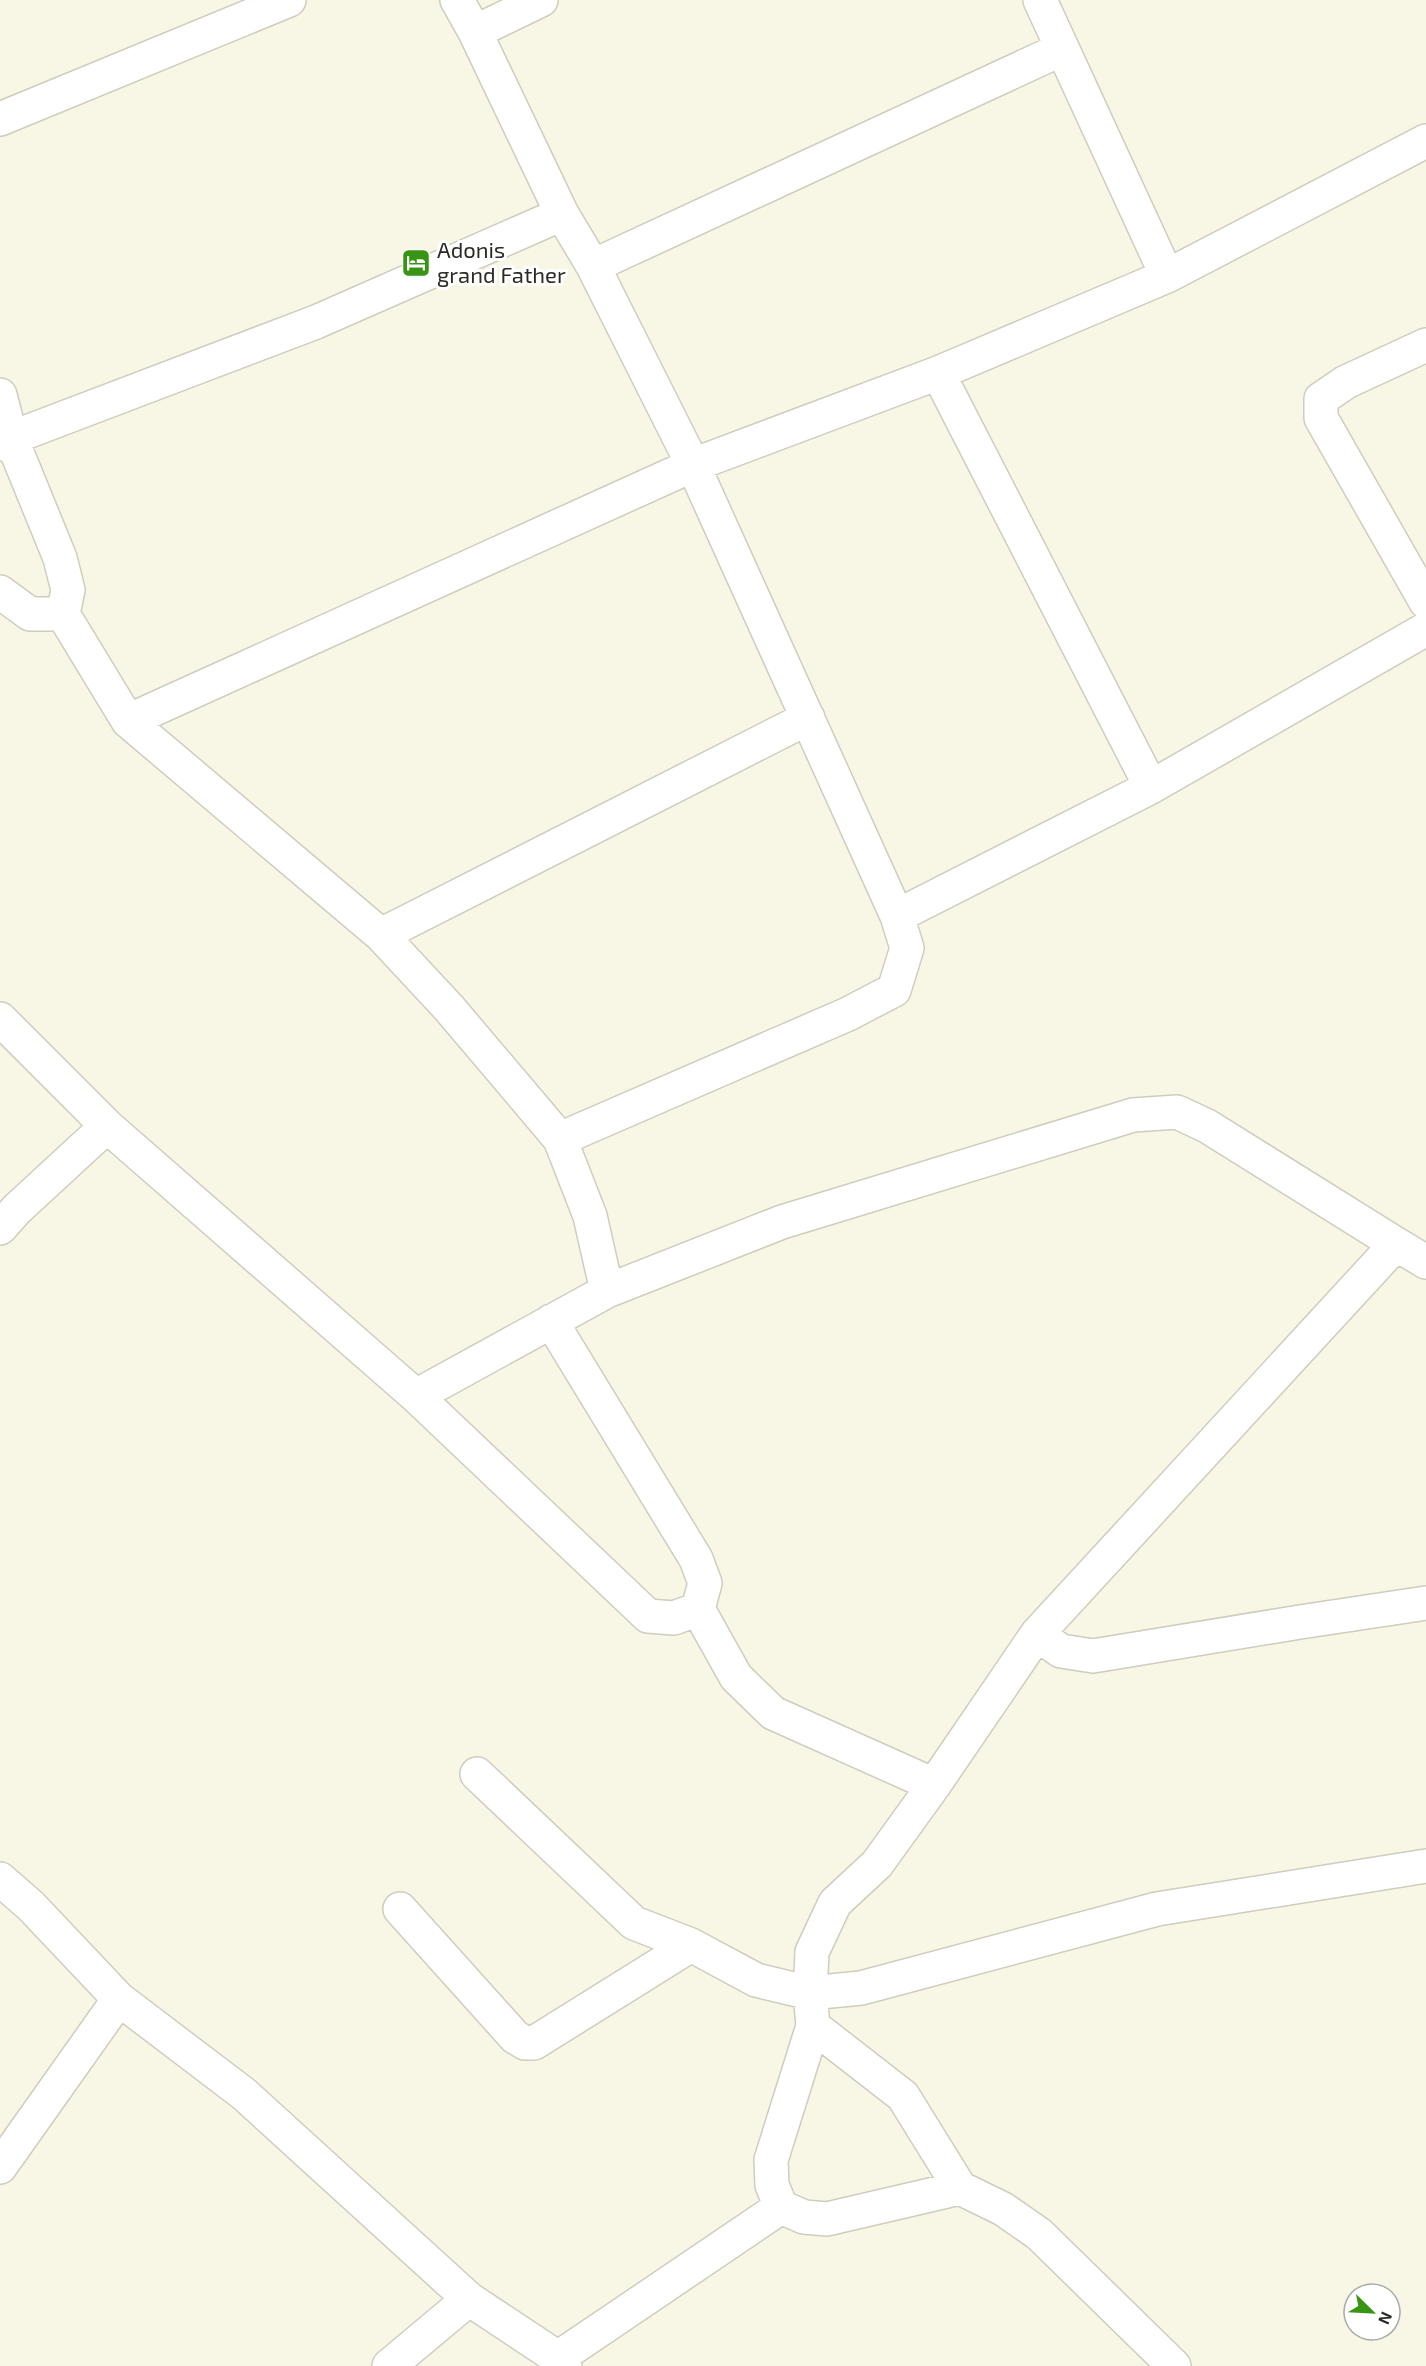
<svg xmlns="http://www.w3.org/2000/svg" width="1426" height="2366" viewBox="0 0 1426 2366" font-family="'Exo 2',sans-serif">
<rect width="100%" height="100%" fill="#f8f6e5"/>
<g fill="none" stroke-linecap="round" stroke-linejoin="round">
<g stroke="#cfcdbd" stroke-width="36">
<path id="street" d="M457 0 475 32 562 214 593 266 693 465 897 916 907 948 894 990 848 1014 560 1139
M1040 0 1167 276
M475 32 541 0
M0 119 289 0
M593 266 1062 49
M1426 345 1346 382 1321 399V418L1426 602
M938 373 1151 787
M0 395 11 438 60 558 68 590 63 614 128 721 381 935 449 1008 560 1139 590 1216 607 1291
M0 444 11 438 316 322 562 214
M0 592 30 614H63
M128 721 693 465 938 373 1167 276 1426 141
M897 916 1151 787 1426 629
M381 935 808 718
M0 1019 107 1126 416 1396 648 1616 674 1618 698 1609
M0 1228 17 1209 107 1126
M1396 1244 1426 1262
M416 1396 607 1291 782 1222 1133 1115 1177 1112 1207 1126 1396 1244 1037 1634 934 1785 773 1713 736 1677 698 1609 705 1583 696 1559 551 1321
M1037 1634 1061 1651 1093 1656 1300 1622 1426 1603
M477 1774 634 1923 691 1945 756 1980 810 1993 861 1988 1157 1909 1426 1866
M0 1879 31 1906 119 1999 244 2094 469 2299 558 2358 565 2366
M400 1909 515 2037 525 2043H534L691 1945
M813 2026 903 2096 960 2188 1003 2209 1039 2234 1174 2366
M0 2167 119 1999
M781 2207 772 2185 771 2160 813 2026 810 1993 812 1952 835 1903 877 1864 934 1785
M558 2358 781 2207 804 2217 827 2219 960 2188
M389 2366 469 2299"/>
</g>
<use href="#street" stroke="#fff" stroke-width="33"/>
</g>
<defs>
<g id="hotel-square" transform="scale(1.5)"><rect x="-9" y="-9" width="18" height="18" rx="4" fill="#379513" stroke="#fff"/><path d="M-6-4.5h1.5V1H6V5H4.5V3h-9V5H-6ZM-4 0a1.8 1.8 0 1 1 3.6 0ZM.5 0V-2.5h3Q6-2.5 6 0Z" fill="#fff"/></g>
</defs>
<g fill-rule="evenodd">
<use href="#hotel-square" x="416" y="263"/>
</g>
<g text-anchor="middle" stroke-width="6" stroke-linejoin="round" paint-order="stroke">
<g font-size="22" fill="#2b2a24" stroke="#fff" text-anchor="start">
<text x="437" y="258">Adonis<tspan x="437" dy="25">grand Father</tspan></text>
</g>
</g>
<g transform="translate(1372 2312) rotate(114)"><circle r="28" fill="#ffffff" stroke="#aaaaa7" stroke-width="1.5"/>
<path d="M0-4.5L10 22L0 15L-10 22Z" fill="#379513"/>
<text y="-9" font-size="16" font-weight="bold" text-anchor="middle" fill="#2b2a24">N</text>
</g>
</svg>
